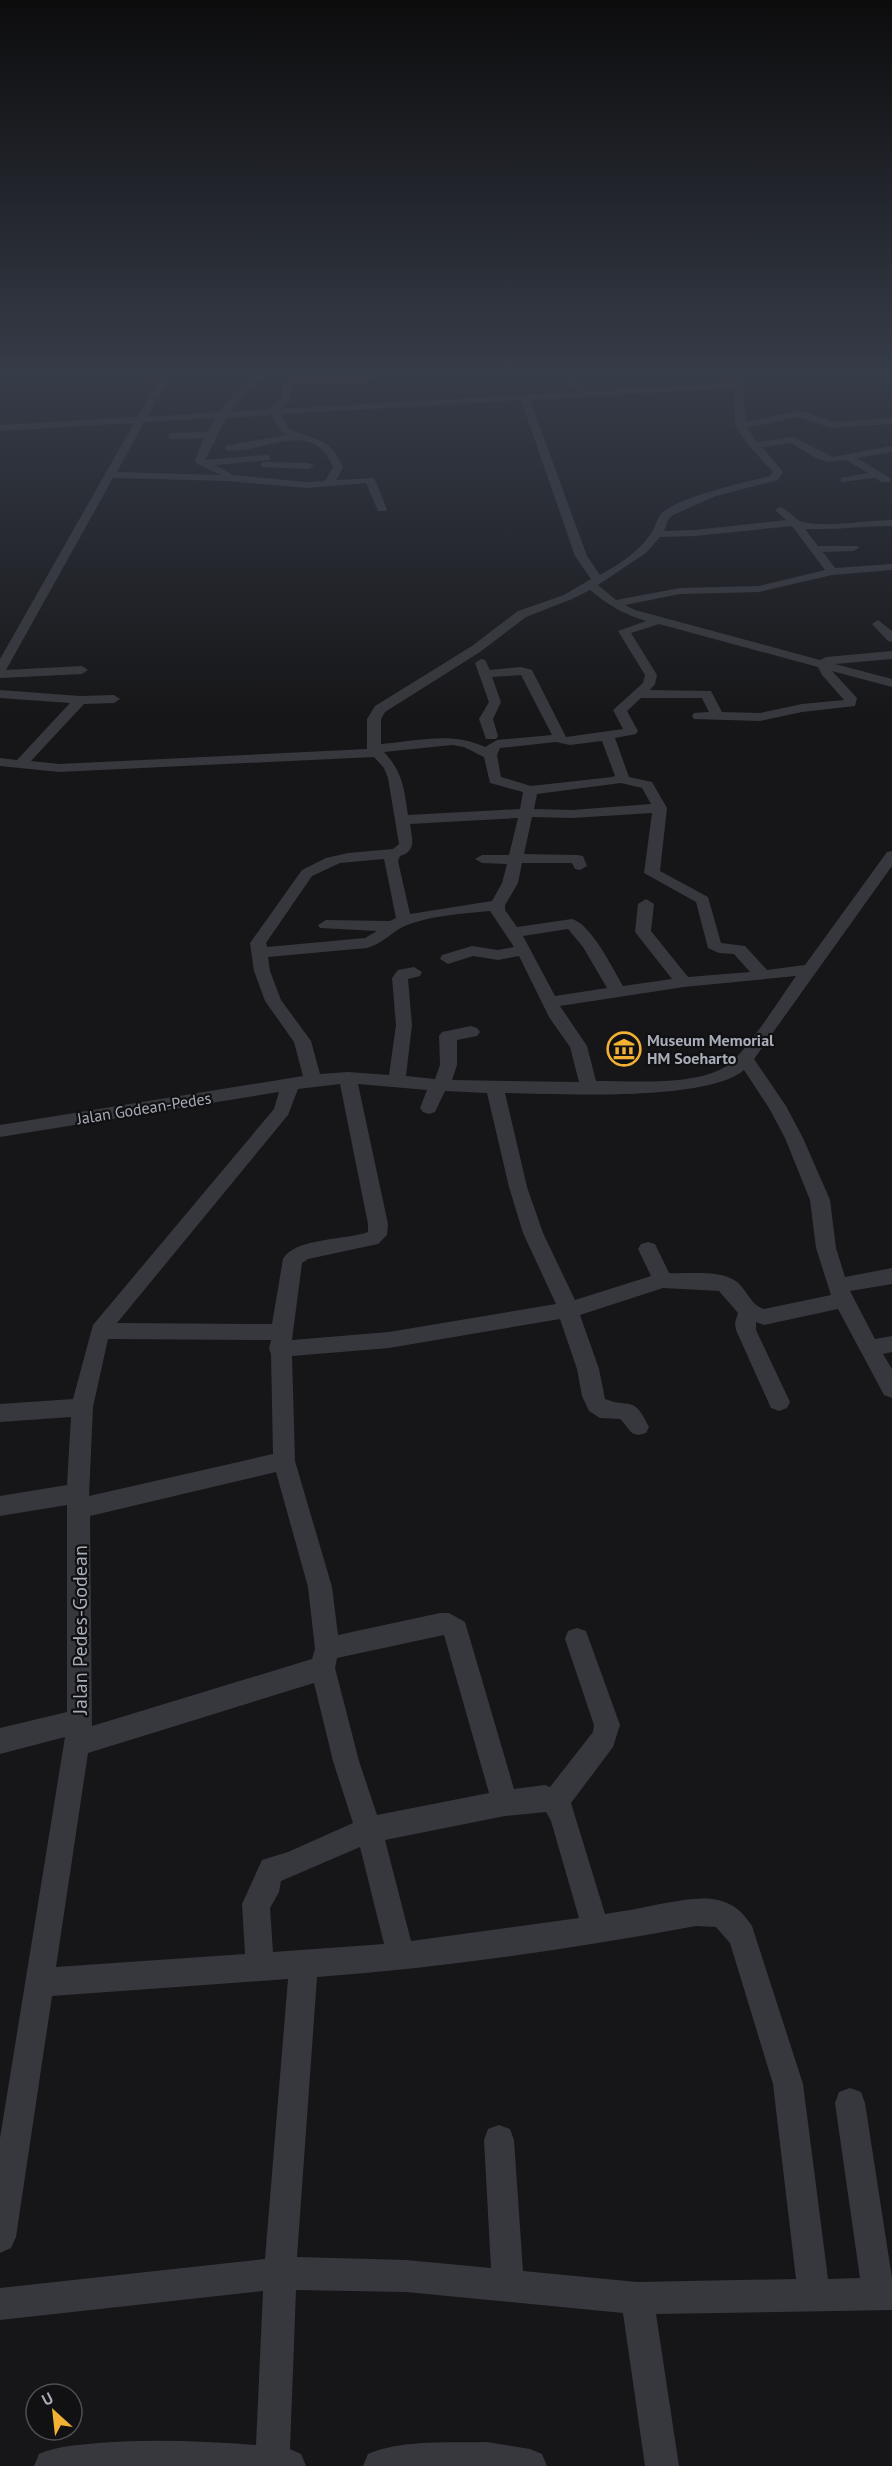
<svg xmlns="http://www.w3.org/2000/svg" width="892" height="2466" viewBox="0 0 892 2466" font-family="'PT Sans',sans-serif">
<rect width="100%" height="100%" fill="#161618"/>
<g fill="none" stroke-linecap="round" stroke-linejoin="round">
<path fill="#37383d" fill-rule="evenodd" d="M163 372H172L148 417 220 412C232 394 250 372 273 372L249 390 230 412 265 410 281 399 282 381 287 378H365L375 372H386L367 384H291V400L279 409 577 392 565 372H574L585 391 734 383 735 372H744L743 385 746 422 798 411 810 413 832 422 892 418V424L831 428 798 417 747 428 757 442 793 437 833 457 892 446V452L857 458 890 478V482H882L875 478 841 482V478L868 473 846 460 828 462 816 458 791 443 762 447 783 472 778 480 716 496 673 515 669 518 664 531 695 530 786 520 775 510 780 507C789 510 795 520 803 522 826 528 866 520 892 520V526C863 526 835 530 805 529L818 546H857L859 548 853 551 823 552 835 568 892 564V570L832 575 759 592 680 594 625 605 635 610 820 660 826 657 892 651V659L835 664 892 679V687L832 671 857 698 855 706 802 712 760 721 694 719 692 716 694 713 709 712 702 698H641L627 711 638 731 636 734 615 738 629 777 652 782 667 808 660 871 708 897 721 943 745 946 767 970 805 965 887 852 892 851V866L754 1059 786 1106 803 1138 830 1200 836 1248 845 1277 892 1268V1284L850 1291 875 1339 892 1336V1352L883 1354 892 1369V1398L884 1395 838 1309 764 1325 756 1322V1330L790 1402 787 1408 779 1411 771 1408 736 1330 735 1323 738 1313 719 1291 663 1288 580 1315 599 1369 605 1399C631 1409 633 1394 649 1427L646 1433C630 1439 630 1428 620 1419L600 1418 589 1411 582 1396 577 1369 560 1319 389 1348 292 1356 295 1461 332 1587 338 1635 440 1613H449L465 1622 514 1789 545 1785 550 1787 593 1732 594 1725 565 1639 568 1631 577 1628 586 1631 620 1725 613 1747 571 1803 605 1914C624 1911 642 1908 660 1904 697 1898 729 1889 752 1926L803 2084 828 2279 860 2278 835 2103 839 2092 850 2088 861 2092 865 2103 892 2278V2310L656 2314 679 2466H645L623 2313 406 2292 296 2290 290 2449 301 2454 306 2466H34L39 2454C57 2446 78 2445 98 2443 150 2439 203 2441 256 2445L263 2291 0 2320V2288L265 2259 288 1979 52 1996 16 2237 11 2248 0 2253V2138L65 1737 0 1754V1728L67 1712V1505L0 1516V1496L67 1485 71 1417 0 1422V1404L73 1399 93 1325 274 1109 279 1092 0 1137V1125L303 1076 294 1042 265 1001 254 971 250 943 302 870 326 858 348 853 393 849 399 844 388 778 384 768 374 757 59 772 0 766V758L17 760 70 703 0 698V690L80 696 114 695 120 699 114 703 84 704 31 761 59 764 367 749V719L375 706 472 646 518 611 564 595 591 579 575 556 521 400 281 414 288 428C314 441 330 436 343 467L336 480 374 478 387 509 386 511H378L366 483 307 488 228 481 113 478 6 670 82 666 88 670 82 674 0 678V659L134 423 0 431V425L138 417ZM734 388 735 426 750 447 773 472 770 476C746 482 677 497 661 514 656 520 655 529 650 535 638 552 618 565 600 575L587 556 530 400ZM272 415 281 432 287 435 228 445 225 446V450C263 456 311 415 333 467L325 481 307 482 233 475 215 465 270 460V456L266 455 205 460 226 418ZM216 418 207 432 171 433 166 436 171 439 204 438 195 460 197 464 221 475 117 472 144 422ZM792 526 825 570 759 586 680 588 616 600 598 585 646 553 660 537 695 536ZM590 590C608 605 623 614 646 621L618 631 645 675 643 683 613 710 623 729 566 737 532 670 521 667 490 670 485 660 481 659 475 663 489 702 479 719 486 739H496L498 736 493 719 501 702 492 677 521 675 552 735 497 740 485 747C452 731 416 741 381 744V719L385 712 480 652 526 617 572 599ZM659 624 818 667 822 675 844 700 802 704 760 713 722 712 711 691 650 690 655 684 657 675 631 633ZM602 741 615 776 612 777 531 786 501 777 497 755 500 748 556 742 570 745ZM452 745 464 747 484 757 490 783 523 792 520 809 408 815C404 788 403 773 384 752ZM621 783 642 788 651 804 572 810 534 809 537 794ZM652 813 644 873 696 902 708 948 719 953 734 954 750 972 688 977 651 931 654 904 646 899 638 904 635 932 672 979 623 986C613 969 591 924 572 919L517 927 505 910V905L518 883 522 863H572L575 869 580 870 587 866 583 856 578 855 524 854 532 817 572 818ZM518 818 509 855H482L475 859 482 863 507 864 502 883 492 901 410 914 398 861 400 856C417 851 412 839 410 824ZM384 859 396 918 390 921 326 920 318 925 320 928 377 931 365 938 267 947 266 943 312 876 340 863ZM490 911 514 947 498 950 472 946 442 955 440 959 448 964 473 956 498 960 519 956 549 1017 570 1047 579 1082 452 1080 457 1065V1040L477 1036 480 1032 477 1028 471 1026 442 1032 439 1036 440 1065 435 1079 406 1076 412 1025 408 979 420 976 422 972 414 967 398 970 392 978 396 1025 389 1075 348 1072 320 1074 311 1041 281 1000 270 971 268 957 367 948C383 944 392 931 407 925 433 915 462 914 490 911ZM568 929 583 947 607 988 555 996 523 936ZM796 976C781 997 745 1055 725 1067 693 1086 633 1081 596 1081L587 1046 560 1006 684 987ZM744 1070 769 1108 785 1138 810 1200 816 1248 831 1295 764 1309C749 1304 747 1288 734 1280 718 1270 688 1274 669 1273L655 1244 648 1242 641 1244 638 1249 651 1276 575 1300 543 1233 527 1187 505 1093C556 1094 707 1102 744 1070ZM340 1084 368 1224V1232C346 1240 294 1238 283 1259L272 1324 117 1323 288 1115 298 1089ZM358 1084 427 1090 420 1108 423 1112 429 1114 435 1112 445 1091 487 1093 509 1187 523 1233 556 1304 389 1332 292 1340 302 1263 308 1259 378 1244 387 1235 388 1224ZM108 1339 271 1340 269 1349 271 1354 273 1454 89 1496 93 1407ZM276 1472 308 1587 315 1649 312 1659 92 1726 90 1516ZM444 1635 489 1793 377 1815 359 1761 335 1668 337 1658ZM314 1683 333 1761 353 1823 288 1852 262 1860 242 1904 245 1954 56 1967 88 1753ZM546 1812 551 1821 579 1918 411 1941 385 1840 505 1816ZM360 1847 384 1944 273 1952 270 1908 279 1892 281 1881ZM696 1926 716 1927 730 1943 773 2084 796 2279 637 2282 523 2271 514 2140 510 2129 499 2125 488 2129 484 2140 491 2268 406 2260 297 2257 317 1977C444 1968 570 1949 696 1926Z
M265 462 309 463 314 466 309 469 261 467V463Z
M878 620 892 631V642L888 641 872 624Z
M487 2442 530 2449 542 2454 547 2466H363L368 2454C403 2439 449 2443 487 2442Z"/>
</g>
<linearGradient id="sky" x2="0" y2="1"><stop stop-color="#0c0c0d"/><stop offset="0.52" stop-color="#363c48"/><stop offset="1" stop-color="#363c48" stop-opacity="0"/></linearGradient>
<rect width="892" height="718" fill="url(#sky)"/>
<defs>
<g id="museum-ring" transform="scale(1.725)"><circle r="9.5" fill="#111113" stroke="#f2b134" stroke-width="1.5"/><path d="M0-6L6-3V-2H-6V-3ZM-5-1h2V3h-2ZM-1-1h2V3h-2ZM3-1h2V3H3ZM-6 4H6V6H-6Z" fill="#f2b134"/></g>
</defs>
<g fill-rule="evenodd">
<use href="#museum-ring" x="624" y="1049"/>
</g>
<g text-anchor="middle" stroke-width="4.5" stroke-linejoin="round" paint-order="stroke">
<g font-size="16" font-weight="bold" fill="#a8adb8" stroke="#111113" text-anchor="start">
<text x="647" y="1046">Museum Memorial<tspan x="647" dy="18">HM Soeharto</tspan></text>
</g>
<g font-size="16" fill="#a8adb8" stroke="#111113">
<text transform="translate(144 1108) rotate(-9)" y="6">Jalan Godean-Pedes</text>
</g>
<g font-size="20" fill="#a8adb8" stroke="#111113">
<text transform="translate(80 1630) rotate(-90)" y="7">Jalan Pedes-Godean</text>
</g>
</g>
<g transform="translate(54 2412) rotate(333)"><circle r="28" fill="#111113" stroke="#4d4f55" stroke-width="1.5"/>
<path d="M0-4.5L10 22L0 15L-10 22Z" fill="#f2b134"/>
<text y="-9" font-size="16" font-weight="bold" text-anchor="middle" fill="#a8adb8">U</text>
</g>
</svg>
